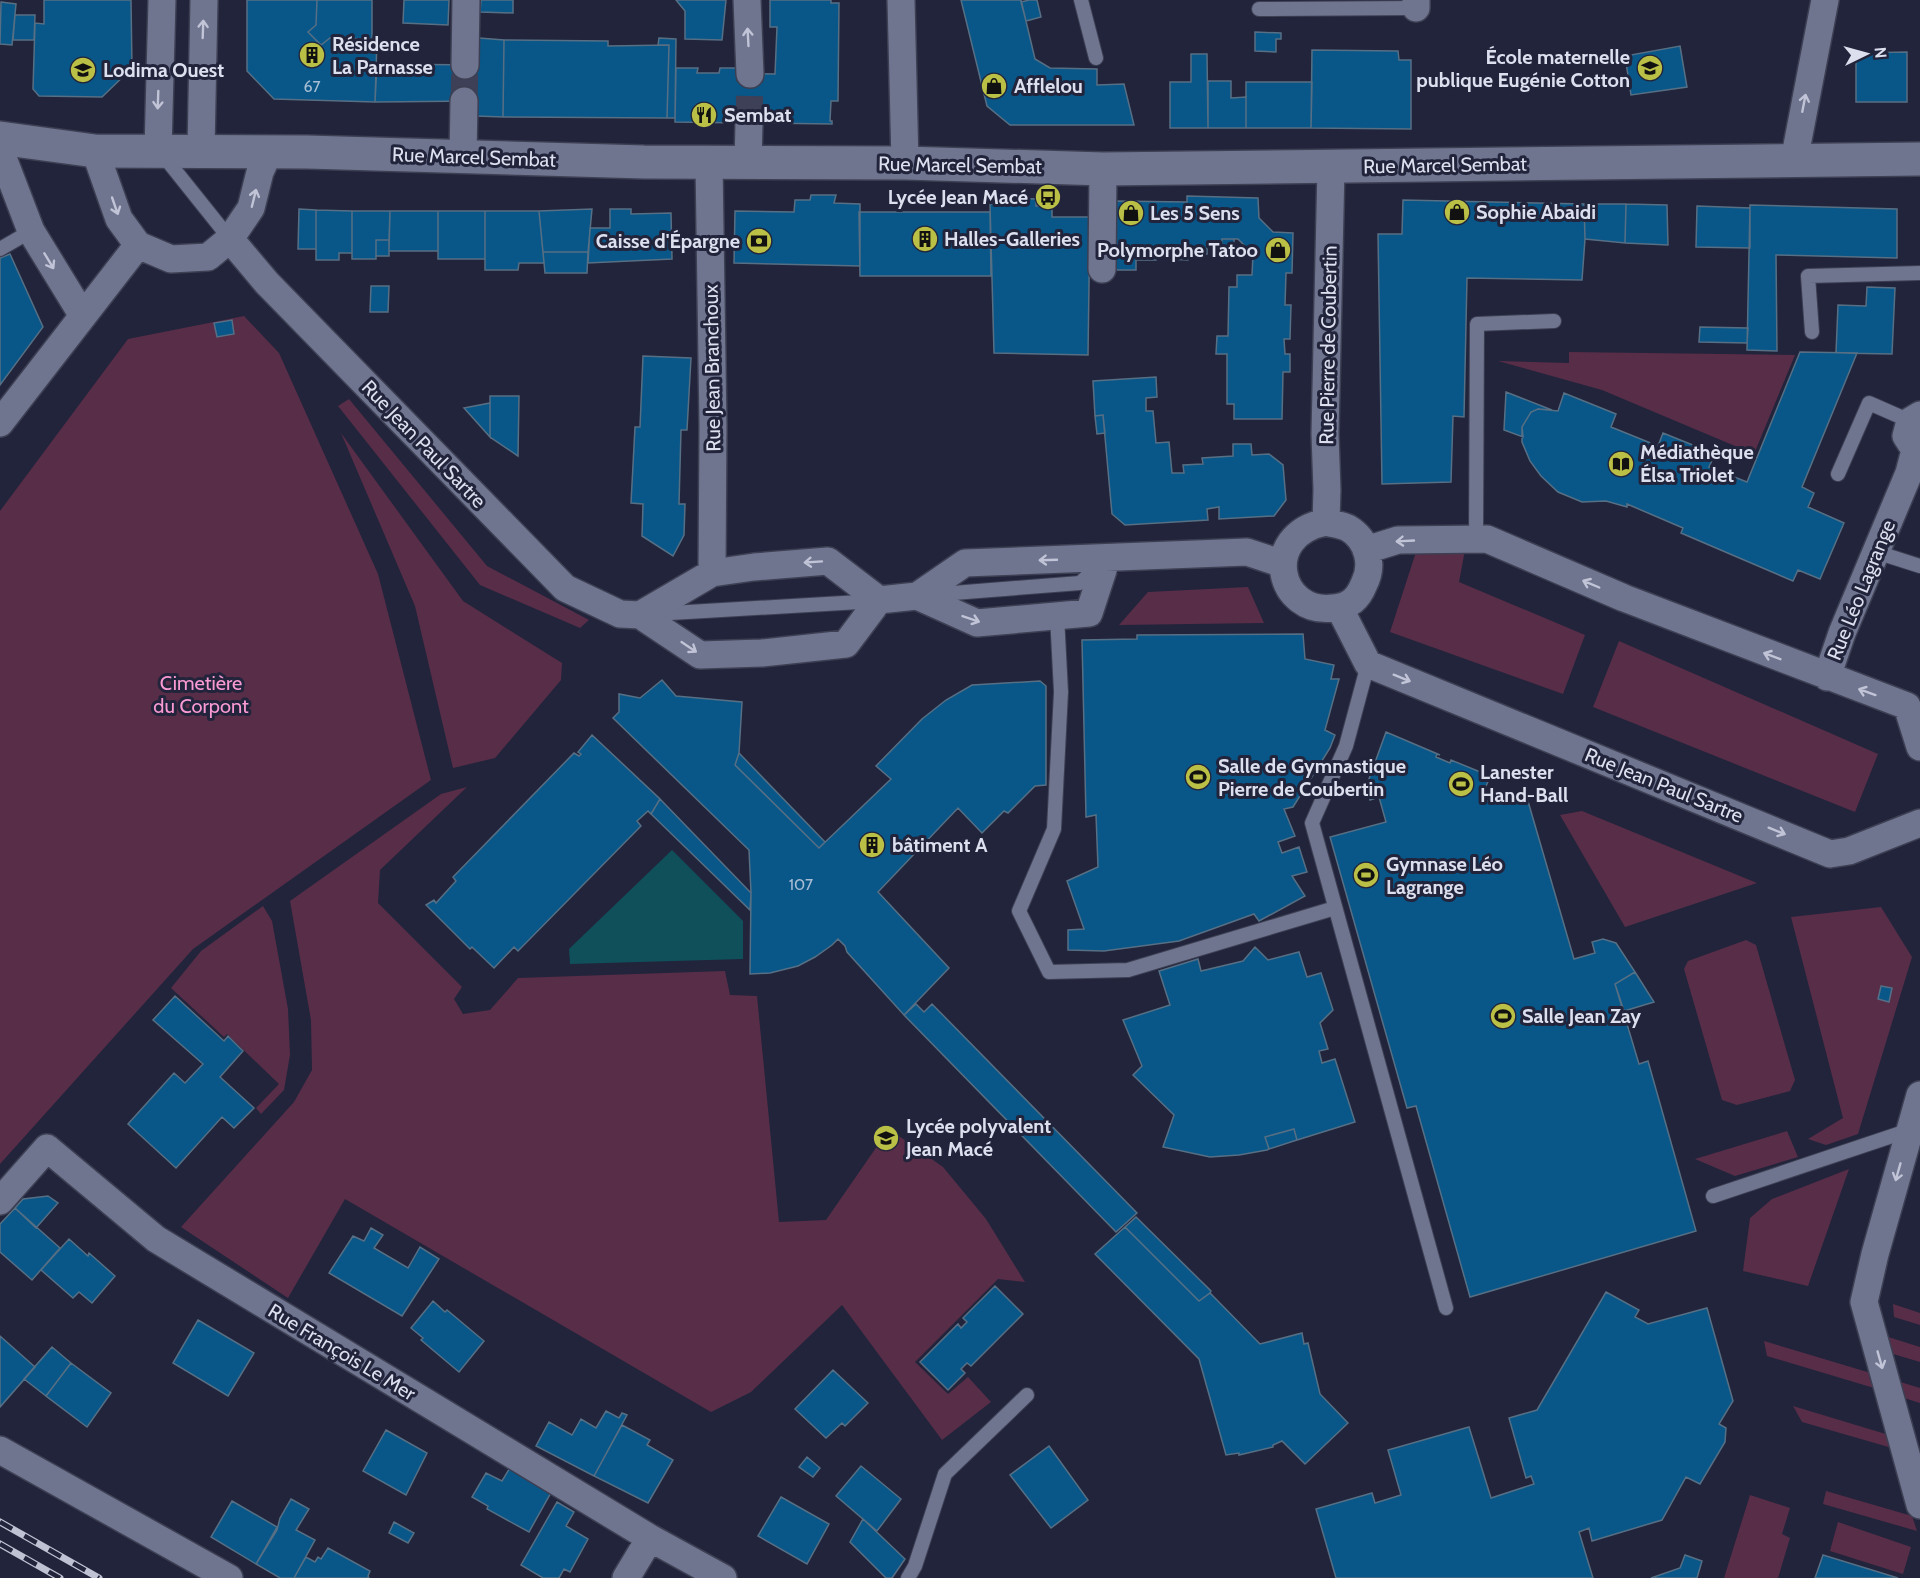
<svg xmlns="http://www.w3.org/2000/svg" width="1920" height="1578" viewBox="0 0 1920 1578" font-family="Cabin,sans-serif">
<rect width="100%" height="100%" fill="#21243b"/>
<path fill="#582d48" d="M244 316 279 353 378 574 431 780 193 949 0 1164V511L128 339Z
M1569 352 1795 355 1754 454 1602 390 1498 361 1569 363Z
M349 399 487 566 589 620 580 628 480 585 338 406Z
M341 433 463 601 562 663 561 680 495 758 453 768 415 606Z
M1465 550 1459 582 1585 635 1563 694 1390 632 1416 552Z
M1248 587 1264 623 1119 625 1148 592Z
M1619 641 1878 754 1855 812 1593 707Z
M467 787 380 870 378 903 462 987 454 999 463 1014 490 1010 518 978 725 971 730 995 757 996 779 1222 826 1220 889 1129 943 1167 986 1219 1025 1282 998 1279 915 1362 948 1394 968 1377 991 1402 942 1440 842 1305 751 1392 711 1412 345 1199 288 1298 181 1227 294 1102 312 1070 311 1020 290 901 441 794Z
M1582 811 1757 883 1625 927 1560 815Z
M263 906 272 921 288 1009 290 1055 284 1090 261 1114 256 1108 279 1084 227 1034 224 1037 171 988 201 951Z
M1881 907 1912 957 1858 1134 1826 1145 1808 1139 1843 1118 1791 917Z
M1746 940 1756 945 1795 1080 1790 1091 1737 1105 1722 1100 1684 969 1688 961Z
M1787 1131 1798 1157 1735 1176 1695 1159Z
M1849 1169 1808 1286 1743 1271 1750 1218 1772 1199Z
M1893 1304 1920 1313V1325L1894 1317Z
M1885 1336 1920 1347V1362L1893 1354Z
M1764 1341 1874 1374V1388L1767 1356Z
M1897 1381 1920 1388V1403L1901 1397Z
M1793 1406 1889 1435 1892 1448 1802 1422Z
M1826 1491 1912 1516 1917 1531 1823 1504Z
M1750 1495 1790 1508 1782 1534 1790 1538 1778 1578H1724Z
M1838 1522 1911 1547 1903 1574 1830 1551Z"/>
<path fill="#10505a" d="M672 850 743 921V959L570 964 569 949Z"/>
<path fill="#085788" stroke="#576f84" stroke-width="1.5" d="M44 0H131L132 68 102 97 39 96 33 89 35 23 44 24Z
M247 0H317L316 25 308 32 321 45 330 38 377 40 375 102 274 99 247 71Z
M317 0H372V39L330 38 321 45 308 32 316 25Z
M404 0H449L448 25 403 23Z
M481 0H513V13L480 12Z
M676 0H726L722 40 685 39V11Z
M770 0H831V3H839L838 101H831L830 121H832V124L675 122 676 68H698L697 73H719L720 68H739V73L775 74 777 27H770Z
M961 0H1021L1035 59 1050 68 1097 69V85L1124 84 1134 125H1010L987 106Z
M1029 0H1037L1041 17 1026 21 1021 2Z
M1 2 16 4 12 45 0 44Z
M15 15H35L34 40H13Z
M1255 32 1281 33V39H1276V52L1255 51Z
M479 38 504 40 503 117 476 116 477 101 375 102 377 64 479 65Z
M659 38 676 39 675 118H667L669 45H658Z
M504 40 608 41V46L669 45 667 118 503 117Z
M1680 46 1687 87 1631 95 1625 56Z
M1312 50 1398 51 1399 60H1411V129L1311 128Z
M1907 52V102H1856V53Z
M1191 54H1207L1208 128H1170V82H1191Z
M1208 81H1231V98L1246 97V128H1208Z
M1246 82H1312L1311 128H1246Z
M811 195H836L834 203 860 204V266L734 263 735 211 794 212 795 200H810Z
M1187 196 1258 198 1259 218 1273 232 1293 233 1292 273H1286L1285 305H1291L1290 339H1284L1285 354H1290V372H1283L1282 419H1234V404H1227V354H1216L1217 336H1228L1229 287H1237V275H1252L1253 254 1238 239H1222L1221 248 1207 247V254H1189L1188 260 1169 259V253H1156V260H1136V270H1114L1116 201 1187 202Z
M1011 198 1036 199V206H1052V217H1090L1088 355 994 353 990 204H1011Z
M1403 200 1584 204 1585 239 1582 280 1467 278 1464 417 1453 416 1451 482 1382 484 1378 234H1402Z
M1584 204H1626L1625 243 1585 239Z
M1626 204 1667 205 1668 245 1625 243Z
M1750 205 1897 209V258L1776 255 1777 351 1747 350Z
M1697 206 1750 208V248L1696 247Z
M299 209 316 210V249H298Z
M592 209 588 252H543L539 211Z
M610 209H631V214L671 213 672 259 588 263 590 228H610Z
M316 210 352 211V253H339V260H316Z
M352 211H390L389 240H376V259H352Z
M390 211H438V251H389Z
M438 211H485V259H438Z
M485 211H539L544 263H519L518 270H485Z
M859 212H990L991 276H860Z
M1222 239H1234V248H1221Z
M376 240H389V256H376Z
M543 252H588L587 273H545Z
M10 254 43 327 0 385V258Z
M371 286H389L388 312H370Z
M1867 287 1895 288 1892 354 1836 353 1838 305 1866 306Z
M232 320 234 334 217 337 214 323Z
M1700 327 1748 328 1747 343 1699 342Z
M1800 352 1857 353 1802 487 1814 493 1808 507 1844 523 1820 579 1798 570 1793 581 1681 533 1683 528 1627 504V507L1606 501 1582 502 1558 492 1541 476 1530 461 1522 442V427L1531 412 1538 409 1558 411 1564 393 1616 414 1611 427 1658 446 1663 433 1715 454 1709 467 1747 482Z
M643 356 691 358 687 430H681L679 504H685L684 535 673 556 642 536 643 504 631 503 635 427H640Z
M1156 377 1157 397 1146 398V411H1153L1156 443 1169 442 1172 473H1184L1183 465 1203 464 1202 458 1233 456V444H1251L1252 455 1269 454 1283 465 1286 500 1274 516 1219 519V507L1207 509 1208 520 1125 525 1112 514 1103 415 1095 416 1093 381Z
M1506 392 1552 410 1538 409 1531 412 1522 427 1523 437 1504 430Z
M490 396H519L518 456 490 437Z
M490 403V437L464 408Z
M1103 415 1105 433 1097 434 1095 416Z
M1303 634 1305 659 1334 665 1331 679H1339L1325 730 1335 735 1330 748 1293 807 1284 809 1295 836 1278 842 1282 853 1299 847 1307 872 1292 876 1305 896 1259 921 1254 914 1179 941 1104 951 1068 950V930L1084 929 1067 881 1098 867 1096 815 1086 817 1082 640 1137 639V635Z
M662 680 676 696 742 702 739 753 735 765 819 848 891 779 876 766 922 719 946 700 972 685 1040 681 1046 686V785L1035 786 1008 813 1004 811 982 833 958 808 878 892 949 968 904 1015 847 952 845 946 838 939 832 945 815 957 798 966 770 973 750 974 751 893 749 850 613 718 619 712V694L640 698Z
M1386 732 1440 755 1437 754 1436 757 1450 763 1451 760 1495 778 1490 777 1483 793 1481 794 1483 802 1525 791 1574 959 1595 953 1592 942 1603 939 1616 943 1635 972 1615 984 1639 1064 1648 1061 1696 1231 1470 1297 1416 1106 1407 1108 1330 837 1386 822 1379 797 1370 800 1367 791 1365 790Z
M592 735 660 799 651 814 648 811 637 821 641 826 518 951 514 947 494 968 472 947 470 949 426 905 434 900 436 903 456 881 453 877 574 753 579 756 581 754 578 752Z
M739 753 825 842 819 848 735 765Z
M660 799 751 893 750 910 651 814Z
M1255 947 1268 960 1299 952 1307 977 1321 973 1333 1010 1320 1023 1328 1049 1319 1051 1322 1063 1335 1059 1355 1122 1297 1140 1294 1129 1265 1137 1269 1149 1267 1150 1239 1155 1210 1157 1163 1147 1174 1115 1133 1075 1142 1066 1123 1020 1170 1005 1159 971 1198 959 1201 971 1243 961Z
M1635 972 1654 1002 1624 1011 1615 984Z
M1881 986 1892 988 1889 1002 1878 999Z
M175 996 224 1041 228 1036 243 1051 220 1077 254 1108 234 1128 222 1117 176 1168 128 1124 174 1073 185 1083 203 1064 153 1020Z
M916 1004 924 1012 932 1004 1137 1213 1116 1232 904 1015Z
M1294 1129 1297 1140 1269 1149 1265 1137Z
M48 1196 58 1203 36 1228 15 1208 23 1199Z
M15 1208 60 1248 32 1280 0 1252V1224Z
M1136 1217 1211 1291 1210 1293 1199 1301 1125 1227Z
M1125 1227 1199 1301 1210 1293 1260 1344 1302 1333 1304 1344 1308 1343 1320 1394 1348 1423 1305 1464 1282 1441 1273 1445V1447L1239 1455V1453L1226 1455 1199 1359 1095 1254Z
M371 1228 383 1235 374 1248 408 1268 420 1247 439 1259 402 1316 329 1273 353 1236 364 1241Z
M69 1239 88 1256 89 1253 115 1276 92 1303 79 1292 73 1298 41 1270Z
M995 1286 1023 1314 971 1366 967 1363 961 1369 965 1373 948 1390 920 1362 958 1324 961 1328 967 1322 963 1318Z
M1606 1292 1639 1310 1635 1317 1648 1324 1707 1308 1733 1401 1719 1424 1726 1428 1725 1442 1700 1484 1686 1477 1662 1520 1592 1541 1589 1528 1579 1532 1593 1578H1336L1316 1509 1372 1493 1375 1503 1401 1495 1388 1450 1469 1427 1491 1498 1534 1484 1531 1476 1526 1478 1509 1418 1537 1410Z
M433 1301 445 1312 447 1310 484 1341 459 1372 421 1340 423 1338 411 1328Z
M198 1320 254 1353 228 1396 173 1363Z
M0 1336 35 1367 0 1407Z
M52 1347 71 1363 46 1396 24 1379Z
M71 1363 111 1393 87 1427 46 1396Z
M833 1370 868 1403 845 1426 842 1423 826 1438 795 1409Z
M606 1411 619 1418 622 1413 627 1415 594 1476 536 1446 549 1422 572 1435 581 1419 596 1428Z
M622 1425 650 1440 647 1445 673 1460 648 1503 594 1476Z
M386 1430 427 1453 406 1495 363 1471Z
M1049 1446 1088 1500 1051 1528 1010 1475Z
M807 1457 820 1468 813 1477 799 1467Z
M511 1466 553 1489 529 1532 487 1509 488 1506 472 1497 486 1473 502 1481Z
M861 1466 901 1499 877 1531 836 1496Z
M781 1497 829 1524 807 1564 758 1536Z
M291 1499 309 1509 296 1530 315 1540 294 1578H280L256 1564 277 1530 280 1518Z
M232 1501 277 1527 256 1564 211 1537Z
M557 1502 574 1512 566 1526 588 1539 570 1572 564 1569 559 1578H543L521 1565Z
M863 1519 905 1559 892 1578H886L850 1542Z
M394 1522 414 1533 408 1543 389 1533Z
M328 1548 370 1571 368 1576 369 1578H294L306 1557 315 1562 318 1557 321 1559Z
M1685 1555 1702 1561 1697 1578H1651L1680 1568Z
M1823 1555 1898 1578H1815Z"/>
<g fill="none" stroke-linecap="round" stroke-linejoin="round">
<path stroke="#3d4056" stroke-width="27" stroke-dasharray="27 14" stroke-linecap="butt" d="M464 101 465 65
M749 123 750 74"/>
<g stroke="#3d3f53" stroke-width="16">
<path id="lane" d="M1081 0 1096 58
M1259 9 1416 8
M162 154 230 239
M0 249 31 231
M1812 332 1808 276 1920 273
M1838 474 1869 403 1910 421
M1476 539 1477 324 1554 321
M1876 552 1920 566
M928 595 1080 583 1099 565
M654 614 877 601
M1057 616 1061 692 1054 829 1019 911 1049 972 1128 970 1335 908
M1368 664 1346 746 1312 823 1446 1308
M1713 1196 1910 1130
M908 1578 915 1566 945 1474 1027 1395"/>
</g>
<g stroke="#3d3f53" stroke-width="30">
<path id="street" d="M747 0 750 74
M901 0 905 163
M1416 0V8
M465 65 466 0
M0 150 31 231 83 316
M158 150 162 0
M201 150 204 0
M95 151 119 219 138 245 171 259 208 257 230 239 251 208 260 172 269 152
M463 156 464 101
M1794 161 1825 0
M709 163 713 426 712 573
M748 163 749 123
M230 239 267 283 565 588 620 614 640 615 700 655 762 653 846 644 879 600
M1102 269 1103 169
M1920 415 1910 421 1906 436 1915 450 1920 451
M0 423 138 245
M1326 522 1327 490 1325 434 1331 167
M1326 522C1333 524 1342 525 1348 528 1368 540 1374 565 1364 584 1358 599 1350 606 1334 608 1278 616 1259 535 1326 522Z
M1366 550 1398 540 1487 539 1624 598 1907 706 1920 747
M917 596 977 623 1089 613 1107 558
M1339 607 1368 664 1830 854 1849 851 1920 823
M640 615 712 573 754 567 828 561 879 600 917 596 965 563 1247 552 1283 564
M1827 677 1842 633 1909 473 1915 450
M1920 1095 1875 1254 1864 1302 1920 1505
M0 1201 47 1148 156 1239 650 1538 723 1578
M0 1450 229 1578
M626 1578 650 1538"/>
</g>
<g stroke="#3d3f53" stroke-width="36">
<path id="secondary" d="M0 138 95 151 307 152 644 162 905 163 1103 169 1920 159"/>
</g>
<use href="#lane" stroke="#6f748f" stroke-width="14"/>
<use href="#street" stroke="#6f748f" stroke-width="27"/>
<use href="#secondary" stroke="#6f748f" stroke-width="33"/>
<g stroke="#bfc2d2" stroke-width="7">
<path id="rail" d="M0 1522 99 1578
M0 1544 60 1578"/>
</g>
<use href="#rail" stroke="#21243b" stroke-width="4.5" stroke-dasharray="14" stroke-linecap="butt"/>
</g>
<defs><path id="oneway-shaft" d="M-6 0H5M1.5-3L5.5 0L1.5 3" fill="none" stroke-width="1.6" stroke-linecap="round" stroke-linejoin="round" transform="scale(1.5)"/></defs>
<g stroke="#c1c4d6">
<use href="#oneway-shaft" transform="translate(203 29) rotate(-88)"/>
<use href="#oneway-shaft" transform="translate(748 37) rotate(-93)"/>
<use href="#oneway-shaft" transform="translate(158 100) rotate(92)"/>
<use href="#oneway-shaft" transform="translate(1804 103) rotate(-79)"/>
<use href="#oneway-shaft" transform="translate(254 198) rotate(-76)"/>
<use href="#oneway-shaft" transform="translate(115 206) rotate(71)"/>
<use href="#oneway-shaft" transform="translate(49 261) rotate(59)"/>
<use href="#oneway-shaft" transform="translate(1405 541) rotate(177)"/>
<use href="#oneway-shaft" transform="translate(1048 560) rotate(178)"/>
<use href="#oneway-shaft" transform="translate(813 562) rotate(176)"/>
<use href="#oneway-shaft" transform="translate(1591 584) rotate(-157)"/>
<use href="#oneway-shaft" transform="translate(971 619) rotate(19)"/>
<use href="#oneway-shaft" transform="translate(689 647) rotate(34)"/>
<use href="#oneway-shaft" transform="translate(1772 656) rotate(-159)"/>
<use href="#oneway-shaft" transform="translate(1402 678) rotate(22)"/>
<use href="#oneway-shaft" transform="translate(1867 692) rotate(-160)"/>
<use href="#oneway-shaft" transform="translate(1777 831) rotate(22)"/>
<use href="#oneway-shaft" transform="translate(1898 1172) rotate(106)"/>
<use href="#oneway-shaft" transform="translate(1880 1360) rotate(74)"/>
</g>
<defs>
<g id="building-disc" transform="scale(1.35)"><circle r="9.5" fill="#bac045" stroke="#21243b"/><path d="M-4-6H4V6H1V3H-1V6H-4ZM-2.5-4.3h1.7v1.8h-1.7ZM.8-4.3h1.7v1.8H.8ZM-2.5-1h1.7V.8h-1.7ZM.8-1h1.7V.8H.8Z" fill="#111"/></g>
<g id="school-disc" transform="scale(1.35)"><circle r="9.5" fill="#bac045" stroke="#21243b"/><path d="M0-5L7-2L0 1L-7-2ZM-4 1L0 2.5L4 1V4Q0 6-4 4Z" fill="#111"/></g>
<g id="shop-disc" transform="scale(1.35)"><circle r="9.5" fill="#bac045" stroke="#21243b"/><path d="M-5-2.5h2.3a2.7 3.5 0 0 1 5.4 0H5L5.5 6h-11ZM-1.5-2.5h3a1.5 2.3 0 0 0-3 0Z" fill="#111"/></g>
<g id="restaurant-disc" transform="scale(1.35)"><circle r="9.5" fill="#bac045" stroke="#21243b"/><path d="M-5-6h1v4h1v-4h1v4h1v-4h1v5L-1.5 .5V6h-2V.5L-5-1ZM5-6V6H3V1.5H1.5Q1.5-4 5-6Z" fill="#111"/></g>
<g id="bus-disc" transform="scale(1.35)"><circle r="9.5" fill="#bac045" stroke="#21243b"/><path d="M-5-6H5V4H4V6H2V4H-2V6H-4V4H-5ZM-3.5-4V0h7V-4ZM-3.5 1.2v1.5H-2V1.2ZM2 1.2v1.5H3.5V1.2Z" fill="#111"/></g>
<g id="bank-disc" transform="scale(1.35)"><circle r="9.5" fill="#bac045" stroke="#21243b"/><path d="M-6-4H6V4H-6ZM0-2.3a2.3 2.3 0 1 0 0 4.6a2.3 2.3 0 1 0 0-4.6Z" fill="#111"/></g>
<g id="library-disc" transform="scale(1.35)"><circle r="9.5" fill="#bac045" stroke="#21243b"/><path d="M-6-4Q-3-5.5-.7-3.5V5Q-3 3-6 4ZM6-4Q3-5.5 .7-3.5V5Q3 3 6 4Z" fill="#111"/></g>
<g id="stadium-disc" transform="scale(1.35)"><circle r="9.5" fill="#bac045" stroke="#21243b"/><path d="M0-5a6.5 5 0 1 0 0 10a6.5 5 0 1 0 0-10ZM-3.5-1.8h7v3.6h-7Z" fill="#111"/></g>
</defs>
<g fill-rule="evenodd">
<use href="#building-disc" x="312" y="55"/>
<use href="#school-disc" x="1650" y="68"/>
<use href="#school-disc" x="83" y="70"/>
<use href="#shop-disc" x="994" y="86"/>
<use href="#restaurant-disc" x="704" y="115"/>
<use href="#bus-disc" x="1048" y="197"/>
<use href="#shop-disc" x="1457" y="212"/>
<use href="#shop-disc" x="1131" y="213"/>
<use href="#building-disc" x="925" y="239"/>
<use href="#bank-disc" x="759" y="241"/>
<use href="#shop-disc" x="1278" y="250"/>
<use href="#library-disc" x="1621" y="464"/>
<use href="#stadium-disc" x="1198" y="777"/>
<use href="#stadium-disc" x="1461" y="784"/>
<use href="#building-disc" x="872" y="845"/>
<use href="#stadium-disc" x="1366" y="875"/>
<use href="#stadium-disc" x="1503" y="1016"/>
<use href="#school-disc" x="886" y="1138"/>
</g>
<g text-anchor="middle" stroke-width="6" stroke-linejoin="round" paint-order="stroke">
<g font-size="16" fill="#a7bdd4">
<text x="312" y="92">67</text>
<text x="801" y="890">107</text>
</g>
<g font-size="20" font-weight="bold" fill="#dcdfee" stroke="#21243b" text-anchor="start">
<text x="332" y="51">Résidence<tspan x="332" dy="23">La Parnasse</tspan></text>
<text x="1630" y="64" text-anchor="end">École maternelle<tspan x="1630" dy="23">publique Eugénie Cotton</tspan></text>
<text x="103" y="77">Lodima Ouest</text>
<text x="1014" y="93">Afflelou</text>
<text x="724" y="122">Sembat</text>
<text x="1028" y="204" text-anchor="end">Lycée Jean Macé</text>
<text x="1476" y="219">Sophie Abaidi</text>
<text x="1150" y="220">Les 5 Sens</text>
<text x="944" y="246">Halles-Galleries</text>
<text x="740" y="248" text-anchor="end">Caisse d'Épargne</text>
<text x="1258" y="257" text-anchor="end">Polymorphe Tatoo</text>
<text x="1640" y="459">Médiathèque<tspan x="1640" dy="23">Élsa Triolet</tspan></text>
<text x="1218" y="773">Salle de Gymnastique<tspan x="1218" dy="23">Pierre de Coubertin</tspan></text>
<text x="1480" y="779">Lanester<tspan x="1480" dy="23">Hand-Ball</tspan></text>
<text x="892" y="852">bâtiment A</text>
<text x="1386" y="871">Gymnase Léo<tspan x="1386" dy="23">Lagrange</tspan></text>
<text x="1522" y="1023">Salle Jean Zay</text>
<text x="906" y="1133">Lycée polyvalent<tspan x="906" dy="23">Jean Macé</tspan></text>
</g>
<g font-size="20" fill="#dcdfee" stroke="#21243b">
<text transform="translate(474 157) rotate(2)" y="7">Rue Marcel Sembat</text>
<text transform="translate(960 165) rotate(1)" y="7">Rue Marcel Sembat</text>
<text transform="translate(1445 165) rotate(-1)" y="7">Rue Marcel Sembat</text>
<text transform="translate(1328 345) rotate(-89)" y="7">Rue Pierre de Coubertin</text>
<text transform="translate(712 368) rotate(-91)" y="7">Rue Jean Branchoux</text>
<text transform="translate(424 444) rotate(46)" y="7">Rue Jean Paul Sartre</text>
<text transform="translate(1861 590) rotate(-68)" y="7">Rue Léo Lagrange</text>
<text transform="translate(1664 785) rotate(22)" y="7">Rue Jean Paul Sartre</text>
<text transform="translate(342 1352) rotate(31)" y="7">Rue François Le Mer</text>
</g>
<g font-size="20" fill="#fa9ad5" stroke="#21243b">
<text x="201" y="690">Cimetière<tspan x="201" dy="23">du Corpont</tspan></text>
</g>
</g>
<g transform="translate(1866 54) rotate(85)" stroke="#21243b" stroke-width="4.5" paint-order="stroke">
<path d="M0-4.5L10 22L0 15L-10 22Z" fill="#dcdfee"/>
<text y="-9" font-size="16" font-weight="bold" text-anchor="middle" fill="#dcdfee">N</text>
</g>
</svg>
